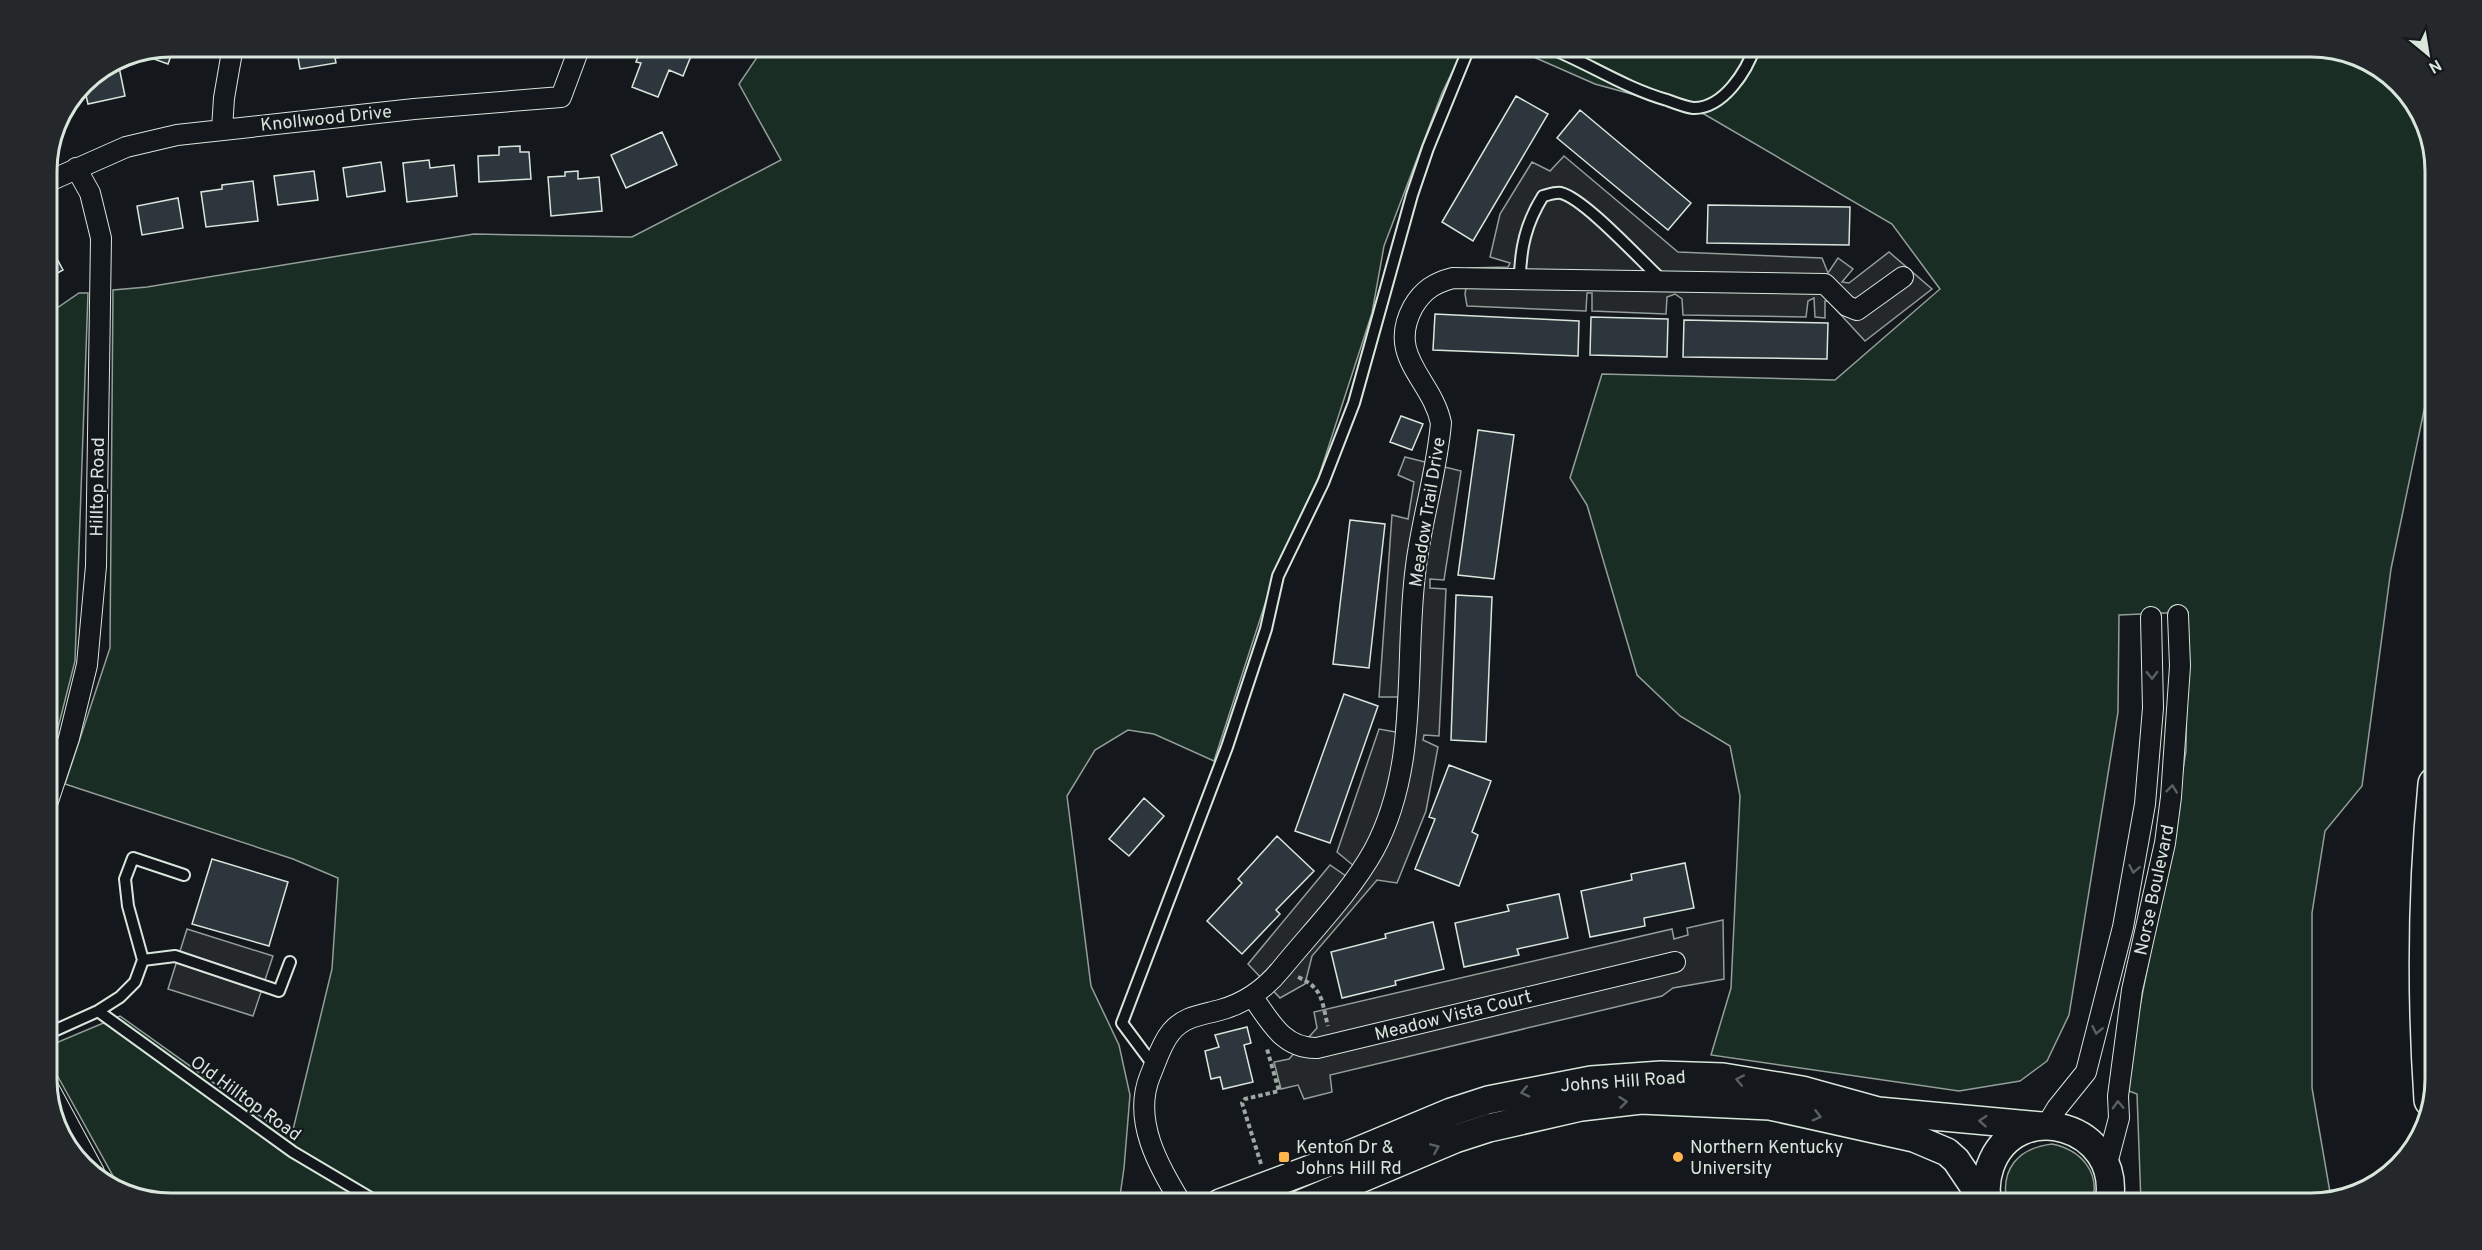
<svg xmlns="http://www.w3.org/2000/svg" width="2482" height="1250" viewBox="0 0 2482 1250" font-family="Overpass,sans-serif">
<rect width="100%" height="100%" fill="#14181c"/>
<path fill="#1a2d24" stroke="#939e99" stroke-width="1.5" d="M1529 46H2311L2366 59 2415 102 2435 163V368L2427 396 2391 569 2362 786 2325 831 2312 913V1088L2331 1198 2312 1203H2141L2137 1094 2129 1091 2132 1047 2168 863 2186 751 2188 612 2119 615 2118 712 2069 1015 2047 1061 2020 1081 1959 1091 1711 1055 1731 988 1740 796 1730 746 1680 716 1637 675 1587 505 1570 478 1602 374 1835 380 1940 289 1892 224 1704 114 1595 84 1529 55Z
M764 47H1471L1461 54 1442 93 1384 246 1372 313 1319 476 1278 564 1214 761 1154 734 1128 730 1095 750 1067 796 1091 986 1119 1045 1130 1095 1124 1168 1119 1203H171L122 1192 47 1057 51 1045 120 1016 291 1138 332 969 338 878 293 859 65 784 110 648 113 290 147 287 474 234 632 237 781 160 739 84Z
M79 293H88L75 661 47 771V315Z
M2052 1144C2081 1150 2101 1172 2092 1203H2007C2000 1169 2018 1148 2052 1144Z"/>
<path fill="#24282b" stroke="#939e99" stroke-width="1.5" d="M1564 156 1678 252 1822 258 1828 273 1838 258 1853 269 1842 282 1849 283 1889 252 1932 289 1865 341 1828 301H1825V318L1815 317 1814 298 1808 301 1806 317 1683 315 1682 299 1675 294 1667 297 1666 314 1592 311V293H1587L1586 311 1467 306 1465 294 1469 268 1508 267 1510 263 1490 257 1500 214 1532 162 1550 171Z
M1405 457 1461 471 1444 580 1430 579V588L1446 589 1439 736 1424 735 1423 740 1438 747 1426 811 1397 883 1377 880 1312 956 1305 984 1280 998 1248 964 1330 865 1346 876 1354 866 1337 852 1379 729 1396 732 1398 697H1379L1392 515 1408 519 1414 482 1398 475Z
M1723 920 1724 979 1673 988 1662 996 1330 1075 1332 1092 1304 1099 1298 1085 1281 1089 1274 1062 1289 1059 1317 1028 1314 1012 1672 929 1674 939 1688 935 1687 928Z
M187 929 273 956 253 1016 168 989Z"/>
<path fill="#2c363c" stroke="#d8e6dc" stroke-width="1.5" d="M171 46H179L178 51 173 50 168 64 137 53Z
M296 46H348L350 56 335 58 336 63 300 69Z
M392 46H424L414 48V52L393 55Z
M642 46H695L683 76 669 70 658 97 632 87 641 63 636 62Z
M119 67 125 96 88 104 83 82 101 70Z
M1516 96 1548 114 1473 241 1442 222Z
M1580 110 1691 203 1668 230 1557 138Z
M662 132 677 165 626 188 611 155Z
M520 146V152H529L531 179 479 182 478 156 499 155V147Z
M429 160 430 168 454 165 457 196 407 202 403 163Z
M381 162 385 191 347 197 343 168Z
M314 171 318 200 278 205 274 176Z
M578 171V179L599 177 602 211 551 216 548 177 565 176V172Z
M253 181 258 221 206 227 201 192 222 189V185Z
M178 198 183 228 142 235 137 206Z
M1708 205 1850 207 1849 245 1707 243Z
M49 244 63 270 47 279V246Z
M1435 314 1579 321 1578 356 1433 350Z
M1591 317 1668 319 1667 357 1590 355Z
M1684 320 1828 323 1827 359 1683 357Z
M1401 416 1423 424 1412 450 1390 442Z
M1478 430 1514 435 1494 579 1458 575Z
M1350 520 1385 524 1369 668 1333 664Z
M1456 595 1492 597 1486 742 1451 740Z
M1344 694 1378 706 1330 843 1295 831Z
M1449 765 1491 781 1472 832 1478 835 1459 886 1415 869 1435 819 1429 817Z
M1144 798 1164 816 1129 856 1109 839Z
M1277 836 1314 871 1276 910 1280 914 1242 954 1207 921 1242 883 1238 879Z
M212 859 288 882 269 946 192 924Z
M1685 863 1694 908 1644 918 1645 926 1590 937 1581 891 1632 880 1631 874Z
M1559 894 1568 938 1517 949 1519 955 1464 967 1455 923 1509 911 1507 905Z
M1433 922 1444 969 1395 981 1396 985 1342 998 1331 952 1386 938 1385 934Z
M1247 1027 1251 1043 1244 1045 1253 1082 1223 1089 1220 1077 1211 1079 1205 1051 1219 1047 1215 1035Z"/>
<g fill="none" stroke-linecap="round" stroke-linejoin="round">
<g stroke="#d8e6dc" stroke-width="14">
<path id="service" d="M1545 46C1587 62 1622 87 1667 100 1675 103 1685 107 1693 108 1723 109 1747 71 1755 46
M1520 280C1520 249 1526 223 1543 196 1548 195 1555 192 1561 193 1585 199 1641 261 1663 281
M143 960 175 956 279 991 290 962
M98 1011 293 1152 379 1203
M47 1034 98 1011 120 997 135 982 143 960 128 906 125 879 133 858 184 875
M1154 1066 1122 1023 1227 747 1266 629 1278 576 1323 483 1354 403 1412 195 1428 148 1466 55 1474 46"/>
</g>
<g stroke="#d8e6dc" stroke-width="22">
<path id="minor" d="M222 129 224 98 233 46
M47 182 126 147 177 135 414 109 561 97 580 46
M47 804 69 738 87 665 96 566 101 238 90 193 76 168
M1252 996C1270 1021 1283 1049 1317 1048L1675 962
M47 1085 94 1172
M2046 1126 2057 1108 2086 1072 2123 927 2145 804 2153 708 2151 617
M2106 1161 2109 1156 2119 1118 2118 1096 2132 990 2165 843 2171 797 2180 666 2178 615
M1181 1203C1159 1166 1132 1121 1150 1076 1156 1062 1161 1044 1171 1032 1184 1016 1202 1015 1220 1010 1246 1003 1266 988 1282 968 1313 930 1350 893 1374 850 1421 762 1403 661 1416 566 1422 518 1437 471 1441 423 1432 379 1386 357 1413 307 1423 290 1434 283 1453 278L1825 284 1847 306 1857 310 1903 277"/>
</g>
<g stroke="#d8e6dc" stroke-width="30">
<path id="secondary" d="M1220 1203 1348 1155 1451 1112 1488 1100 1591 1080 1661 1075 1723 1077 1802 1090 1878 1111 2041 1126
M1303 1203 1455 1139 1489 1128 1581 1107 1641 1100 1770 1106 1914 1138 1947 1152 1956 1160 1985 1203
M1988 1203C1985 1192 1986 1179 1990 1167 2015 1095 2124 1125 2109 1203"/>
</g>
<g stroke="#d8e6dc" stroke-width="36">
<path id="motorway" d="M2431 1100C2424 997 2425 887 2435 784"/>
</g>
<path stroke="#9da8a2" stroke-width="4" stroke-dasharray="4.5 3" stroke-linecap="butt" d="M1298 977C1324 989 1321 1000 1328 1026
M1261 1164 1242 1103 1245 1099 1279 1091 1267 1049"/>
<use href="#service" stroke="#14181c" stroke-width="10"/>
<use href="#minor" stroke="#14181c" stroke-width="20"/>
<use href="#secondary" stroke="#14181c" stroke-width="27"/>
<use href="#motorway" stroke="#14181c" stroke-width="33"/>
</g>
<defs><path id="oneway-chevron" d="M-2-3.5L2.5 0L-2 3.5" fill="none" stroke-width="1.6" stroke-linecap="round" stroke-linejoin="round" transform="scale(1.5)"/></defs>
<g stroke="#59605f">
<use href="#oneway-chevron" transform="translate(2152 675) rotate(89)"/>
<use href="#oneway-chevron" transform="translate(2172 789) rotate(-84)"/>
<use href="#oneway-chevron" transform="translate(2134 869) rotate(101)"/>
<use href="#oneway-chevron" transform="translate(2097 1030) rotate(102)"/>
<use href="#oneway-chevron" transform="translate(1740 1080) rotate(-169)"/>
<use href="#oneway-chevron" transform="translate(1525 1092) rotate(167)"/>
<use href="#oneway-chevron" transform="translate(1623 1102) rotate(-6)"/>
<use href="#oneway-chevron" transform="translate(2118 1105) rotate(-92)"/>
<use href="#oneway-chevron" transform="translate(1817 1116) rotate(15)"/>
<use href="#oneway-chevron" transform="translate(1983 1121) rotate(-176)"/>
<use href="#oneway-chevron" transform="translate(1435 1148) rotate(-23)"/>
</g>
<g fill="#ffb74d" stroke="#14181c" stroke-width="2">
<rect x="1278" y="1151" width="12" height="12" rx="3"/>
<circle cx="1678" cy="1157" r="6"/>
</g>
<g text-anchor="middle" stroke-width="4.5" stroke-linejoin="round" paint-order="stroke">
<g font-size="18" fill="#d8e6dc" stroke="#14181c">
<text transform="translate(326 118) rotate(-6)" y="6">Knollwood Drive</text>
<text transform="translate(97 487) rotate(-89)" y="6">Hilltop Road</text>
<text transform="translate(1427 512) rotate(-81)" y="6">Meadow Trail Drive</text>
<text transform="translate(2154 890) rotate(-78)" y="6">Norse Boulevard</text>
<text transform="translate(1453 1015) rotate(-14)" y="6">Meadow Vista Court</text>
<text transform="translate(1623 1081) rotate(-4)" y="6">Johns Hill Road</text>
<text transform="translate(246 1098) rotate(36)" y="6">Old Hilltop Road</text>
</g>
<g font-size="18" fill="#d8e6dc" stroke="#14181c" text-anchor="start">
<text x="1296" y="1153">Kenton Dr &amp;<tspan x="1296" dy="21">Johns Hill Rd</tspan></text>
<text x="1690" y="1153">Northern Kentucky<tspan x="1690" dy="21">University</tspan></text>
</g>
</g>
<path d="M0 0H2482V1250H0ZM171 57H2311A114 114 0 0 1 2425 171V1079A114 114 0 0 1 2311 1193H171A114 114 0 0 1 57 1079V171A114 114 0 0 1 171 57Z" fill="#24282b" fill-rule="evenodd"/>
<path fill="none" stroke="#d8e6dc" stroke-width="3" d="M171 57H2311A114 114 0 0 1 2425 171V1079A114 114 0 0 1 2311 1193H171A114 114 0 0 1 57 1079V171A114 114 0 0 1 171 57Z"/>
<g transform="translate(2428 54) rotate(150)" stroke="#14181c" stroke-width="4.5" paint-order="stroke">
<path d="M0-4.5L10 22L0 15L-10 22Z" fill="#d8e6dc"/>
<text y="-9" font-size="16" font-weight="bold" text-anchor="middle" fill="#d8e6dc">N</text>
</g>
</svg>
